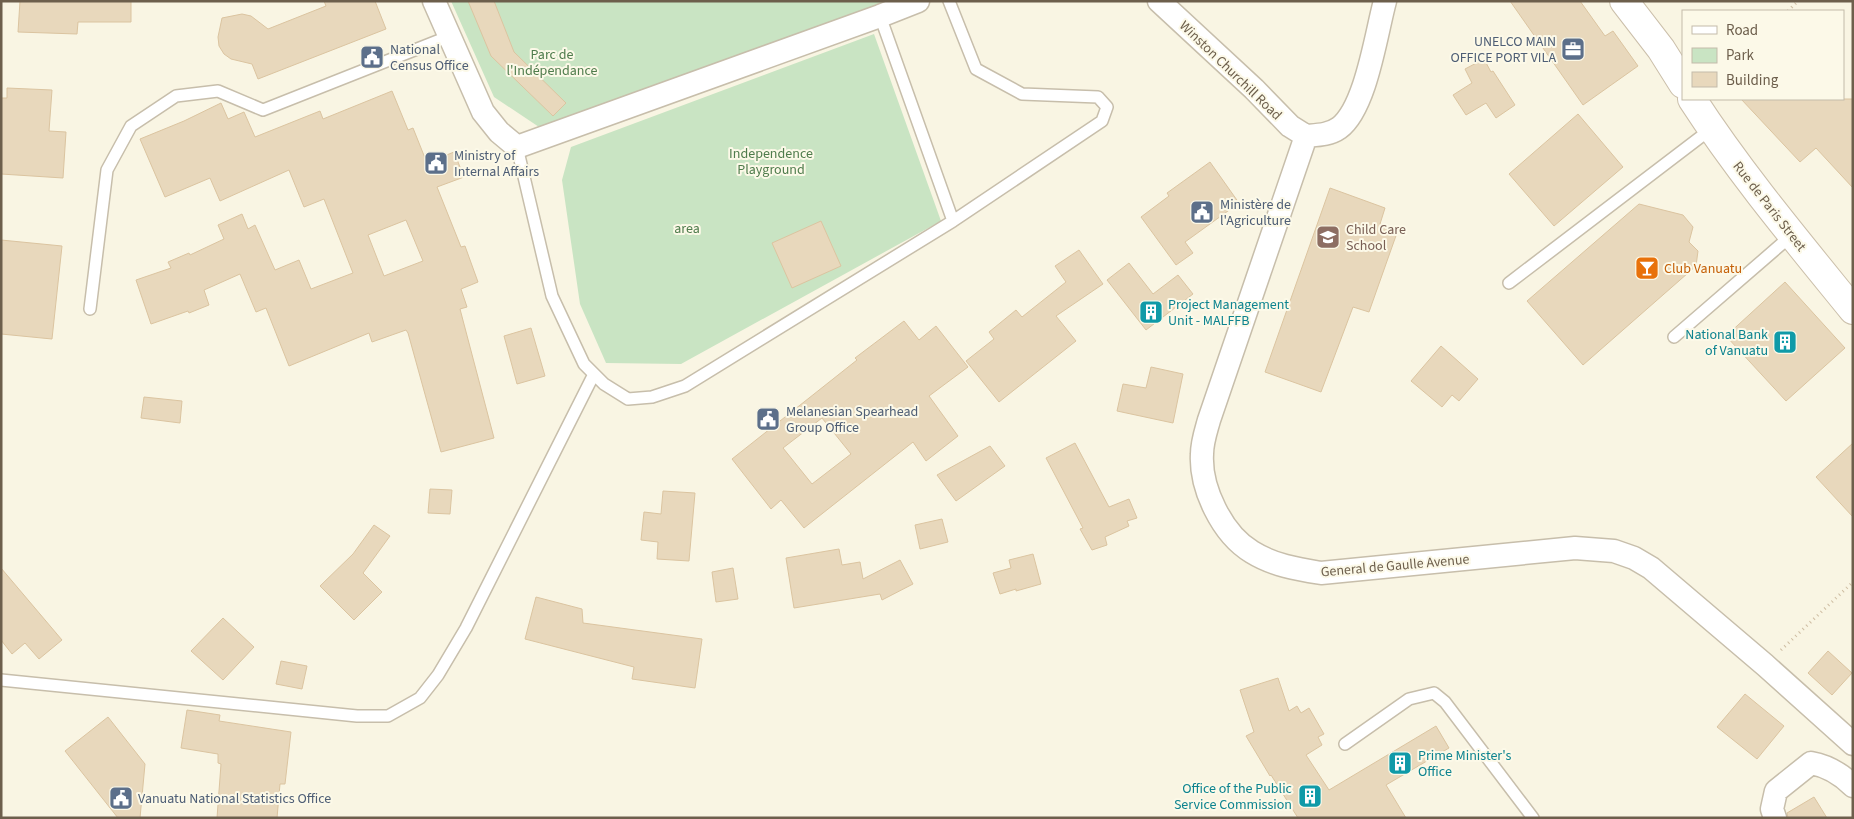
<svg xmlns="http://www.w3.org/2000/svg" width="1854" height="819" viewBox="0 0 1854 819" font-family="'Source Sans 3',sans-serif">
<rect width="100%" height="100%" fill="#f9f5e3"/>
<path fill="#c9e4c3" d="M451 1H895L542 129 494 97Z
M874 34 941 221 681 364 606 363 580 304 562 180 571 147Z"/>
<path fill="#e8d8bc" stroke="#dbc4a0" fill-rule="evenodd" d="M20 1H131V22H78L77 34 18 32Z
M324 1H375L386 29 258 79 252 64 231 59 224 54 219 46 218 37 222 18 242 14 251 16 268 29 326 6Z
M468 1H494L514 52 566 103 553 116 491 56Z
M1510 1H1580L1605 36 1613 31 1638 66 1583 105Z
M1484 59 1491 72 1493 71 1515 105 1496 118 1486 103 1466 115 1453 95 1472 83 1465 69Z
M7 88 52 90 49 131 66 132 63 178 1 174V98H7Z
M392 91 408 130 413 128 427 163 454 152 464 177 437 187 461 247 465 246 478 282 461 289 467 307 460 309 494 438 441 452 408 333 406 330 372 342 369 333 289 366 266 308 256 312 240 274 204 290 209 305 189 313 188 311 151 324 136 280 171 268 168 262 189 253 190 255 224 239 218 225 242 214 248 229 255 225 275 270 299 260 311 289 353 273 324 199 304 207 289 170 220 201 210 178 165 197 140 139 184 121 221 103 228 119 244 112 255 137 320 111 323 119ZM406 220 423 261 384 276 368 235Z
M1741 99H1853V188L1816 148 1800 162Z
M1578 114 1623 167 1554 226 1509 174Z
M1210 162 1239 203 1185 242 1193 253 1176 265 1141 217 1169 196 1167 193Z
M1330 188 1385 208 1380 224 1398 230 1369 312 1353 307 1321 392 1265 372Z
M1639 204 1683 215 1693 227 1689 242 1698 251 1696 266 1583 365 1527 301Z
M821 221 841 266 792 288 772 243Z
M1 240 62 246 52 339 1 334Z
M1079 250 1103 284 1056 316 1076 341 999 402 966 361 994 339 989 332 1016 310 1022 317 1066 282 1055 266Z
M1129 263 1153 294 1178 275 1193 294 1146 330 1107 280Z
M1785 282 1845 348 1786 401 1726 336Z
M904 321 919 340 936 326 968 367 929 396 958 436 926 461 913 442 804 528 781 500 771 509 732 459 857 360 855 358ZM822 418 851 454 812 484 783 448Z
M531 328 545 376 517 384 504 336Z
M1441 346 1478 379 1459 401 1452 395 1442 407 1411 381Z
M1151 367 1183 374 1173 423 1117 411 1123 384 1146 388Z
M144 397 182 401 180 423 141 418Z
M1075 443 1109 507 1129 499 1137 518 1127 521 1129 526 1105 537 1107 545 1092 550 1080 529 1083 528 1046 458Z
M1853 443V517L1816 477Z
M990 446 1005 466 956 501 937 475Z
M430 489 452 490 450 514 428 513Z
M663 491 695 493 689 561 657 559 658 542 641 540 644 512 661 514Z
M942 519 948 542 920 549 915 525Z
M374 525 390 536 363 573 382 592 354 620 320 586 353 554Z
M839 549 842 565 860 562 863 579 900 560 913 584 882 600 880 594 794 608 786 558Z
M1033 554 1041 584 1016 591V589L1000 594 993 573 1011 568 1009 560Z
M1 568 62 640 39 659 25 643 12 654 1 640Z
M733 568 738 599 716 602 712 572Z
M536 597 582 609 583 623 702 639 695 688 632 679 634 667 525 639Z
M223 618 254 647 223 680 191 651Z
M1828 651 1852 673 1832 695 1808 673Z
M281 661 307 666 302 689 276 684Z
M1278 678 1289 711 1297 706 1301 713 1309 708 1324 734 1318 737 1322 745 1306 755 1329 790 1436 726 1449 748 1386 785 1406 818H1298L1271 775 1270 776 1246 736 1254 732 1240 690Z
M1745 694 1784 726 1757 759 1717 727Z
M187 710 220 715 219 721 291 732 285 784H280L277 818H217L221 764 218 763V754L181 748Z
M108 717 145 764 140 818H118L65 751Z
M1814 797 1827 818H1788L1787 813Z"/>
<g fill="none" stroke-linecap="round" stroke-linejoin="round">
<g stroke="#c7beab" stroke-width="14">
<path id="lane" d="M880 16 953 221
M517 147 552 296 584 364 604 384 628 399 652 397 685 386 953 221 1102 121 1107 107 1098 97 1022 94 976 69 949 1
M1509 283 1711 129
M90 309 107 170 131 126 176 96 218 91 263 110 450 36
M1674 337 1792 235
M1 680 357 716H388L420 698 438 675 466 628 594 374
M1345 744 1409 699 1434 693 1445 702 1533 818"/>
</g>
<g stroke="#c7beab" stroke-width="25">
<path id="street" d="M434 1 483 112 499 132 517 147 880 16 918 1
M1159 1 1254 89 1290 126 1306 136
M1385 1C1376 34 1366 108 1339 128 1329 135 1318 135 1306 136L1209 420C1206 431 1202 442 1202 454 1200 488 1222 534 1252 552 1273 565 1296 569 1321 573L1575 548 1614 551 1634 558 1651 568 1765 665 1853 744
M1775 818 1772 809 1776 791 1811 763C1828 766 1841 774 1853 786"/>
</g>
<g stroke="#cbbfaa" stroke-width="30">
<path id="secondary" d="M1624 1 1661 49 1683 84
M1692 99C1740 173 1797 241 1853 310"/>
</g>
<path stroke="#cebda2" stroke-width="3" stroke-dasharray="1 4" stroke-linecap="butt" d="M1788 11 1798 1
M1781 650 1853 582"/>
<use href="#lane" stroke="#fff" stroke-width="11"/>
<use href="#street" stroke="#fff" stroke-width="22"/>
<use href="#secondary" stroke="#fff" stroke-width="28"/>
</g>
<defs>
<g id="office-square" transform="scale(1.25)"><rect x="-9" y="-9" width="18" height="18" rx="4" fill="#5c6f8a" stroke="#fcf9e8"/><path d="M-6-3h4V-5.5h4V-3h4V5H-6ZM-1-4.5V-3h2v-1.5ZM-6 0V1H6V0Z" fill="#fff"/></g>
<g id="civic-square" transform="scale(1.25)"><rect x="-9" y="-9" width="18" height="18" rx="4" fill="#5c6f8a" stroke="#fcf9e8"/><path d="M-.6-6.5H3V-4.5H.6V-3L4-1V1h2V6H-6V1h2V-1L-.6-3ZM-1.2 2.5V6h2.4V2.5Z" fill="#fff"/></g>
<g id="school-square" transform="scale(1.25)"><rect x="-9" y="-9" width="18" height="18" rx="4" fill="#8d6e63" stroke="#fcf9e8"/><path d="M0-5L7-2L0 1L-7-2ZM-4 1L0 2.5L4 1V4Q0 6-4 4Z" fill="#fff"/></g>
<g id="bar-square" transform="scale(1.25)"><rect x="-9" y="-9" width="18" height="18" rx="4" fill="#e8710a" stroke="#fcf9e8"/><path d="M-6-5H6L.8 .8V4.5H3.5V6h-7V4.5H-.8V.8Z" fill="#fff"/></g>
<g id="building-square" transform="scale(1.25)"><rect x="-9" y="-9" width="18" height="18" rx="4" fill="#0f9aa8" stroke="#fcf9e8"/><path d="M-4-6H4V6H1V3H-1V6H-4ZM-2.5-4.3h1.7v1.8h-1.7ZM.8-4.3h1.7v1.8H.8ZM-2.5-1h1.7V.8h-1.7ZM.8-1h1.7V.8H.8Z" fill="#fff"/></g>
</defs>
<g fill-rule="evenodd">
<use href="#office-square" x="1573" y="49"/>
<use href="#civic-square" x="372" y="57"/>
<use href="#civic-square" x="436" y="163"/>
<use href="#civic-square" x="1202" y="212"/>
<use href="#school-square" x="1328" y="237"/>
<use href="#bar-square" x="1647" y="268"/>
<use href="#building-square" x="1151" y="312"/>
<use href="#building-square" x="1785" y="342"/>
<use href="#civic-square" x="768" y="419"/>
<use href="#building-square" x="1400" y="763"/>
<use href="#building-square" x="1310" y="796"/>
<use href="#civic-square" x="121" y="798"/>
</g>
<g text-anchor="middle" stroke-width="4" stroke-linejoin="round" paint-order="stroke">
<g font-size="14" fill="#4e5e75" stroke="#fcf9e8" text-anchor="start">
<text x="1556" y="46" text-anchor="end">UNELCO MAIN<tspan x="1556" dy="16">OFFICE PORT VILA</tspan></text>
<text x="390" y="54">National<tspan x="390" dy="16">Census Office</tspan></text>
<text x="454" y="160">Ministry of<tspan x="454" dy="16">Internal Affairs</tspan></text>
<text x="1220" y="209">Ministère de<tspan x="1220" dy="16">l'Agriculture</tspan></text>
<text x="786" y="416">Melanesian Spearhead<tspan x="786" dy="16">Group Office</tspan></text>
<text x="138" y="803">Vanuatu National Statistics Office</text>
</g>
<g font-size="14" fill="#4f7c4c" stroke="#fcf9e8">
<text x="552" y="59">Parc de<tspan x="552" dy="16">l'Indépendance</tspan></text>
<text x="771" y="158">Independence<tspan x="771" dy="16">Playground</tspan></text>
<text x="687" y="233">area</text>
</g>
<g font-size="14" fill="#6d5f4c" stroke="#fcf9e8">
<text transform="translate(1231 70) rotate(44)" y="5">Winston Churchill Road</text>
<text transform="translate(1770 206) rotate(52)" y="5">Rue de Paris Street</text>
<text transform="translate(1395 565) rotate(-5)" y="5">General de Gaulle Avenue</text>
</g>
<g font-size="14" fill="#785e54" stroke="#fcf9e8" text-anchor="start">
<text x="1346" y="234">Child Care<tspan x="1346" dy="16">School</tspan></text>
</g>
<g font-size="14" fill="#c56008" stroke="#fcf9e8" text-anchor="start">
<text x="1664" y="273">Club Vanuatu</text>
</g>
<g font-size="14" fill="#0d838f" stroke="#fcf9e8" text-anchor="start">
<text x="1168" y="309">Project Management<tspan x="1168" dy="16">Unit - MALFFB</tspan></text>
<text x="1768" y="339" text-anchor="end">National Bank<tspan x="1768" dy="16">of Vanuatu</tspan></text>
<text x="1418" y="760">Prime Minister's<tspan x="1418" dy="16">Office</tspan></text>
<text x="1292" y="793" text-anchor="end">Office of the Public<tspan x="1292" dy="16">Service Commission</tspan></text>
</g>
</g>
<rect width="1854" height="819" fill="none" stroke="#6d5f4c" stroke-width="5"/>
<rect x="1682" y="10" width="162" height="90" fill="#fcf9e8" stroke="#c3bbaa"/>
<rect x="1692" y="26" width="25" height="8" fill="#ffffff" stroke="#c3bbaa"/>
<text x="1726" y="35" font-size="15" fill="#6d5f4c">Road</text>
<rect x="1692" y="48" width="25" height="15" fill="#c9e4c3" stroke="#c3bbaa"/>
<text x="1726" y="60" font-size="15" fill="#6d5f4c">Park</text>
<rect x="1692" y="72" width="25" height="15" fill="#e8d8bc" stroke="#c3bbaa"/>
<text x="1726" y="85" font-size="15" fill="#6d5f4c">Building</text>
</svg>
